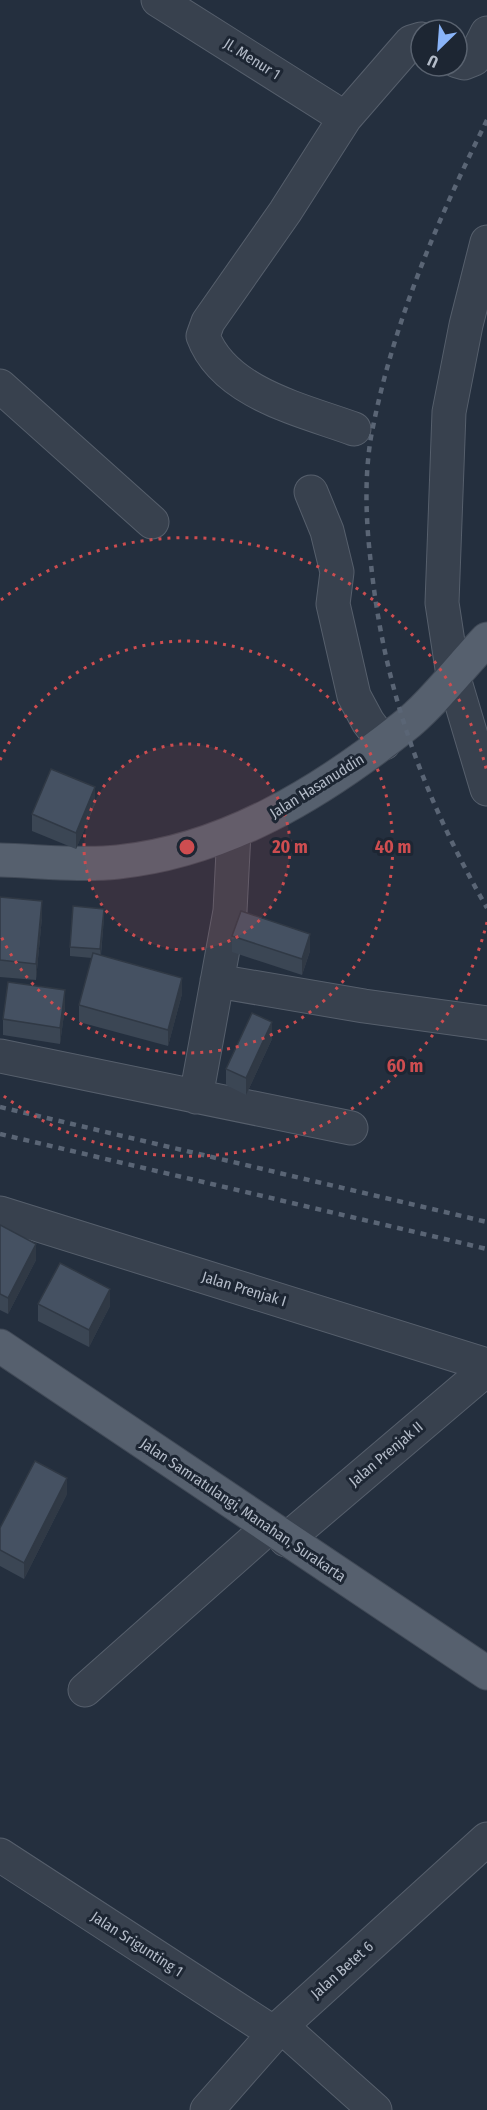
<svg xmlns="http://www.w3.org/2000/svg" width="487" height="2110" viewBox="0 0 487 2110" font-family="'Fira Sans Condensed',sans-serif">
<rect width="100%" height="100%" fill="#242f3e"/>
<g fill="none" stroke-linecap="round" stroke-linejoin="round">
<g stroke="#565f6c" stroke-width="35">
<path id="minor" d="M158 0 345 118
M457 61 464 63 474 59 487 33
M487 242 466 325 449 412 442 603 453 675 487 789
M0 386 152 522
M354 429C302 410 224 393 203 336L208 322 285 212 345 118 411 42 421 39
M311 492 327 531 337 572 333 604 354 696 368 722 384 743
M217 981 364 1006 487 1023
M0 1056 351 1128
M196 1097 230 911 234 832
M0 1213 487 1365
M286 1540 487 1369
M85 1690 268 1528
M0 1855 274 2033
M281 2026 375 2110
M207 2110 281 2026 487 1839"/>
</g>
<g stroke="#414a57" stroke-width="35">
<path id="major" d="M0 860C39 861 80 866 118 862 225 851 320 793 402 728 430 707 462 665 487 639
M0 1346 487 1673"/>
</g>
<use href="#minor" stroke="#38414e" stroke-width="33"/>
<use href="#major" stroke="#56606e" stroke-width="33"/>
<path stroke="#5a6575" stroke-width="4.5" stroke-dasharray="6 6" stroke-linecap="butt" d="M487 120C437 221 392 325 371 437 364 479 366 523 371 564 384 690 424 798 487 908
M0 1107 487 1222
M0 1134 487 1249"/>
</g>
<path fill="#3b4654" d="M95 804 76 849 32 831V814Z
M0 897 42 917 36 980 0 977Z
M104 918 101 955 182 994 168 1046 79 1022V1005L92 958 70 956V947Z
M232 936 310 951 302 975 232 952Z
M65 1007 60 1044 3 1035V1019Z
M272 1039 246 1095 226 1085V1069Z
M0 1225 36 1260 8 1314 0 1310Z
M38 1304 110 1306 89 1347 38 1321Z
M67 1494 24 1579 0 1566V1528Z"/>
<path fill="#303945" d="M95 787V804L76 849V833Z
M42 901V917L36 980V964Z
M104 909V918L100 959V949Z
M310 934V951L302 975V959Z
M182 978V994L168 1046V1030Z
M65 990V1007L60 1044V1028Z
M272 1022V1039L246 1095V1078Z
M36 1244V1260L8 1314V1298Z
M110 1289V1306L89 1347V1330Z
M67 1478V1494L24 1579V1563Z"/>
<path fill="#455162" stroke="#303945" stroke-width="1.5" d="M51 769 95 787 76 833 32 814Z
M0 897 42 901 36 964 0 960Z
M73 906 104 909 100 949 70 947Z
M241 911 310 934 302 959 232 936Z
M93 953 182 978 168 1030 79 1005Z
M8 982 65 990 60 1028 3 1019Z
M252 1013 272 1022 246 1078 226 1069Z
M0 1225 36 1244 8 1298 0 1294Z
M60 1263 110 1289 89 1330 38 1304Z
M35 1461 67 1478 24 1563 0 1550V1528Z"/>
<circle cx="187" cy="847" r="103" fill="#ce4d50" fill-opacity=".12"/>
<g fill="none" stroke="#ce4d50" stroke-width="3" stroke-dasharray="3 6">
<circle cx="187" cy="847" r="103"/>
<path d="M0 760A206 206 0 1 1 0 934"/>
<path d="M487 922A309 309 0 0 1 1 1094M1 600A309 309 0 0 1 487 772"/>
</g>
<g text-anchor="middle" stroke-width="6" stroke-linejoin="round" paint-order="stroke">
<g font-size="15" fill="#b4bcc9" stroke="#1d2633">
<text transform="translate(252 59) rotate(32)" y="5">Jl. Menur 1</text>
<text transform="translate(317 786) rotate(-32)" y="5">Jalan Hasanuddin</text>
<text transform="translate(244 1289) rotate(17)" y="5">Jalan Prenjak I</text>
<text transform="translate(386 1454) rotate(-40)" y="5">Jalan Prenjak II</text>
<text transform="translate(243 1510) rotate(34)" y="5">Jalan Samratulangi, Manahan, Surakarta</text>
<text transform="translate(137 1944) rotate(33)" y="5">Jalan Srigunting 1</text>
<text transform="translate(342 1970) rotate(-42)" y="5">Jalan Betet 6</text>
</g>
</g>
<circle cx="187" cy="847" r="9" fill="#ce4d50" stroke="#1d2633" stroke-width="3"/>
<g font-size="18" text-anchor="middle" font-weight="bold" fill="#ce4d50" stroke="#1d2633" stroke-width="6" stroke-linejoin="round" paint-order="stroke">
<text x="290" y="853">20 m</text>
<text x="393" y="853">40 m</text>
<text x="405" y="1072">60 m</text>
</g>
<g transform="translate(439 48) rotate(205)"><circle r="28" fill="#1d2633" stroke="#59626f" stroke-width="1.5"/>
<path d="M0-4.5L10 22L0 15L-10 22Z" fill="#8ab4f8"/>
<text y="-9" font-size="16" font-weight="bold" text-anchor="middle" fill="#b4bcc9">U</text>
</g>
</svg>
